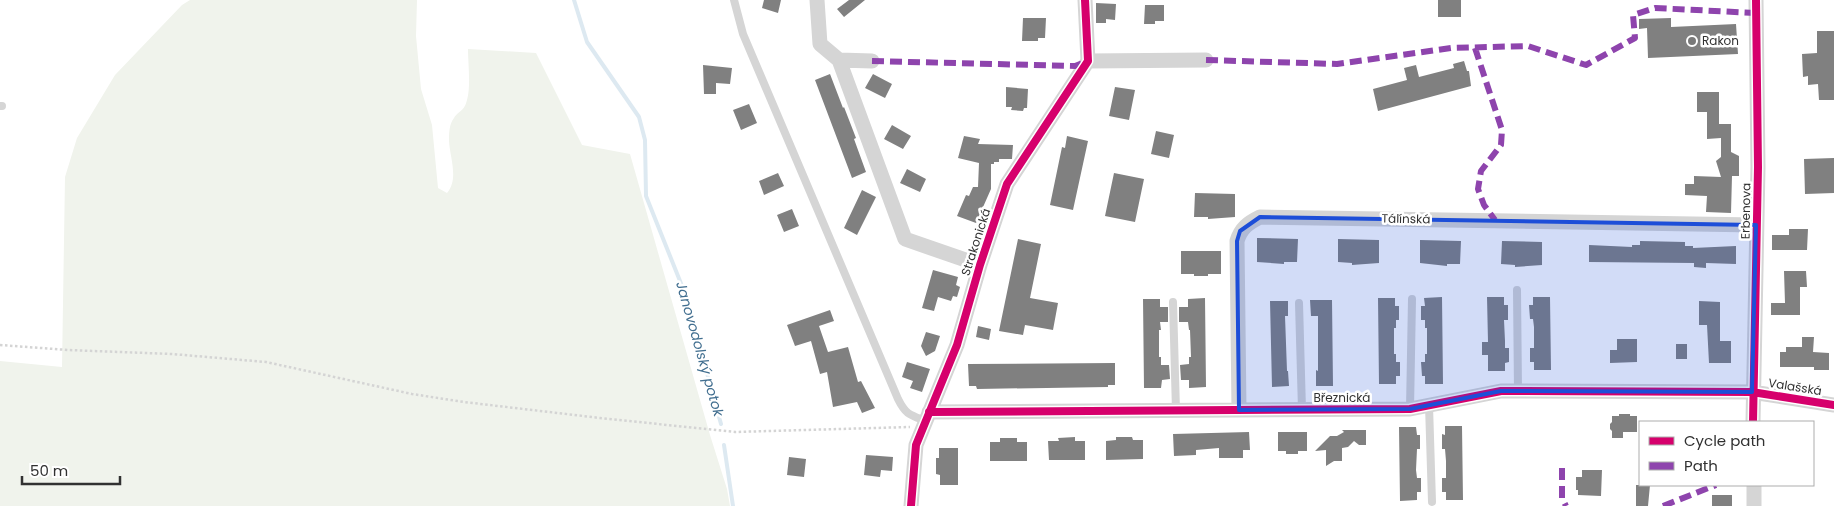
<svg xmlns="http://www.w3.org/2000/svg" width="1834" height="506" viewBox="0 0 1834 506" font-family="Poppins,sans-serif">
<rect width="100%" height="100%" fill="#fff"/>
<path fill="#f0f3ec" d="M190 0H417L416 36 421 89 432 125 438 188 447 193C459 179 450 158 449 141 449 134 449 124 454 118 459 110 464 112 467 100 471 86 468 63 468 49L536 53 582 145 630 154 710 435 727 489 730 506H0V361L62 367 65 177 77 138 115 75 182 5Z"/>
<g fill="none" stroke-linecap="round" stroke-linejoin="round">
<path stroke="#dde9f1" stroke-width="4" d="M574 0 587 42 639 117 645 140 646 196 686 296 721 424
M724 445 733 506"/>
</g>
<path fill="#808080" d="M764 0H781L778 13 762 8Z
M849 0H865L844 17 837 9Z
M1438 0H1461V17H1438Z
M1096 3 1116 4 1115 20 1106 19V23H1096Z
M1145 5H1164V21H1155V24H1144Z
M1023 18H1046L1045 38H1038V41H1022Z
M1671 18V27L1736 24 1738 54 1648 58 1647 28 1639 29V19Z
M1817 31H1834V100H1819L1818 84 1808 85V76L1803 77 1802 54 1817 53Z
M1464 61 1467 71H1469L1471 86 1378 111 1373 89 1407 80 1404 68 1416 65 1419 77 1454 68 1453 64Z
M703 65 732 68 730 84 716 83V94H704Z
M830 74 843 108 844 107 856 138 854 139 866 172 852 178 815 80Z
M873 74 892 84 885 98 865 88Z
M1006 87 1028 89 1027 108H1024L1023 111 1011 110 1012 107H1006Z
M1115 87 1135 90 1129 120 1109 116Z
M1697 92H1719V124H1731V152L1739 156V176H1732L1731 213 1706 212 1707 196 1685 195V184H1694V176L1721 177 1716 161 1721 157V138L1707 139V112H1697Z
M749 104 757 123 741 130 733 110Z
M892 125 911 136 903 149 884 139Z
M1156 131 1174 135 1169 158 1151 154Z
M964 136 980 139 978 144 1013 145 1012 159H999V162H994V164H991V189L976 223 957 216 966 195 969 196 973 187H978L979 163 958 158Z
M1067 136 1088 141 1073 210 1050 205 1062 147 1065 148Z
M1834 158V193L1805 194 1804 159Z
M907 169 926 179 920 192 900 183Z
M778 173 784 186 764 195 759 181Z
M1114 173 1144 179 1135 222 1105 216Z
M862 190 876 197 857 235 844 228Z
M1195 193 1235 194V217L1208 219V217H1194Z
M792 209 799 226 784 232 777 215Z
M1789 229H1808L1807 250H1772V235H1789Z
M1257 238 1298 239 1297 262H1284V264L1257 262Z
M1018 239 1041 244 1030 298 1058 303 1053 330 1025 325 1023 335 999 331Z
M1338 239 1379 240V263L1352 265V263L1338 262Z
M1420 240 1461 241 1460 264H1447V266L1420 263Z
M1502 241 1542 242V265L1515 267V265L1501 264Z
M1640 241 1685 242V246H1693V248L1736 246V264L1706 263V268L1694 267V263L1589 262V245L1632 247V245H1640Z
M1181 251H1221V274H1208V276H1194V274H1181Z
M933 270 958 277 956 285 960 287 957 297 953 296 951 301 938 297 934 311 922 308Z
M1784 271H1806L1807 287H1800V315H1771V303H1785Z
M1442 297 1443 384H1425V376H1422L1421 362H1425V354H1427V328H1425V320H1421V306H1425L1424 298Z
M1487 297H1504V305H1508V320H1504L1505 341V348H1509V362L1505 363V371H1488V355H1482V342H1488Z
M1533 297H1550L1551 370H1534V362H1530V348H1534V327L1533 319H1530L1529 305H1533Z
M1205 298 1206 387 1189 388V380H1181L1180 365 1189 364V357H1191L1190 330H1189L1188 322H1179V307H1188V299Z
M1378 298H1395V306H1399V320H1396V328H1394V354H1396V362H1400V376H1396V384H1379Z
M1143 299H1160V307H1168V322H1160L1161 330H1159V357H1161V365H1169L1170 379 1162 380 1161 388H1144Z
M1310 300H1332L1333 386H1316V370L1318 371V316H1311Z
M1270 301H1288V316H1285L1287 371H1288L1289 386 1272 387Z
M1699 301 1720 302V341H1731V363H1709L1707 325H1699Z
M830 310 834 321 819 326 828 352 848 347 858 382 861 381 875 408 862 413 857 402 833 407 827 372 820 374 811 341 795 346 787 325Z
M978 326 991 329 989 340 976 337Z
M926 332 940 336 935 351 926 356 921 346Z
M1802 337H1814L1813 352 1829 353V370H1814V367H1780V352H1786V347H1802Z
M1617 339H1637V362L1610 363V350H1617Z
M1676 344H1687V359H1676Z
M907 362 930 369 922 392 910 388 913 381 902 377Z
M1115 363V385H1108V387L977 389 976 386H969L968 364Z
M1619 414H1630V416H1637V432H1623V438H1612V431L1610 429V424L1612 422V416H1619Z
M1445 426H1462L1463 500H1446V492H1442V478H1446V461L1445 449H1442V434L1445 435Z
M1399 427H1416L1417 435H1420V449H1417L1416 470 1417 478H1421V492H1417V500L1400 501Z
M1342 430H1366V445H1359L1354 441 1348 447 1342 448V461H1334L1326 466V450L1315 451 1330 436H1337L1344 432Z
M1249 432 1250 450H1243V458H1219V448L1196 450V455L1174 456 1173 434Z
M1278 432H1307V451H1298V454H1286V451H1278Z
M1075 437V441H1085V460H1049L1048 441H1059L1058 438Z
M1116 437H1132L1133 440H1143V459L1106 460V441L1116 440Z
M1000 438H1017V442H1027V461H990V442H1000Z
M939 448H958V485H940V475L936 474V458H939Z
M866 455 893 457 892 471 881 470 880 477 864 475Z
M789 457 806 459 804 477 787 475Z
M1582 470H1602L1601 496 1578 495V490H1576V477H1582Z
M1636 485H1650L1648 506H1636Z
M1712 495H1732V506H1712Z"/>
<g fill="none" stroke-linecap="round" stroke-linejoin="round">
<path stroke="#d4d4d4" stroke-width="2.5" stroke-dasharray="2.5 2.5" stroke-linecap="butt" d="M0 345 68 350 172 354 266 362 412 394 464 402 600 418 735 432 910 427"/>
<path stroke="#d5d5d5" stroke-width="8" d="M734 0 743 34 898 399C906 415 910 415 926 421
M0 106H2
M1517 290 1518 391
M1173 302 1176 411
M1299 303 1302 410
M1429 405 1432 502
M1410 409 1412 299"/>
<path stroke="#d5d5d5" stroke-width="15" d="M817 0 820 44 839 60 905 239 980 265
M839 60 872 61
M1088 61 1206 60
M1239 410 1237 241C1241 228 1248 223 1260 217L1756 225
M929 412 1410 409 1501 391 1752 392 1834 405
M1753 422 1758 167 1756 0
M911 506 916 445 957 345 980 265 1007 184 1088 61 1085 0
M1754 506V485"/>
<path stroke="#8e44ad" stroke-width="6" stroke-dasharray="12 6" stroke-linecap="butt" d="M1475 48 1502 130 1501 145 1481 171 1478 189 1484 205 1495 220
M1206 60 1337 64 1451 48 1528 46 1586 65 1635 38 1633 15 1655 8 1756 13
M872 61 1075 66 1085 62
M1562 468V498L1566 506
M1663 506 1716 485"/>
<g stroke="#fff" stroke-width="11">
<path id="cycleway" d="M929 412 1410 409 1501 391 1752 392 1834 405
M1753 422 1758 167 1756 0
M911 506 916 445 957 345 980 265 1007 184 1088 61 1085 0"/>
</g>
<use href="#cycleway" stroke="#d6006c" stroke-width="8"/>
</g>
<path fill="#1d4ed8" fill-opacity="0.2" stroke="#1d4ed8" stroke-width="4" stroke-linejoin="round" d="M1260 217 1756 225 1752 392 1501 391 1410 409 1239 410 1237 241 1240 231Z"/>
<circle fill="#797979" stroke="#fff" stroke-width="2" cx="1692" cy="41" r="5"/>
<g text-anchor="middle" stroke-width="5" stroke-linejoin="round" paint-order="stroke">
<g font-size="12" fill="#313131" stroke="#fff" text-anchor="start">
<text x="1702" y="45">Rakon</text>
</g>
<g font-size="12" fill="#313131" stroke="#fff">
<text transform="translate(1746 211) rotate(-89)" y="4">Erbenova</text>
<text transform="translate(1406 219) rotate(1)" y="4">Tálínská</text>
<text transform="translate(976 242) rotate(-72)" y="4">Strakonická</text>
<text transform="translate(1795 387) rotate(9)" y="4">Valašská</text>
<text x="1342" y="402">Březnická</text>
</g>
<g font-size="14" font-style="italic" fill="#426f90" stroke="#fff">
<text transform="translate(700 349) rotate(74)" y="5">Janovodolský potok</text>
</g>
</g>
<rect x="1639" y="421" width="175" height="65" fill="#ffffff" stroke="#adadad"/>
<rect x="1649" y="437" width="25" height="8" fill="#d6006c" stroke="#adadad"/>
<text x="1684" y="446" font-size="15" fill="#313131">Cycle path</text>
<rect x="1649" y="462" width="25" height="8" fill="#8e44ad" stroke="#adadad"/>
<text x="1684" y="471" font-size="15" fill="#313131">Path</text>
<path d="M22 476v8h98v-8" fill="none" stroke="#313131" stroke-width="2.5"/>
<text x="30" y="476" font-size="15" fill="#313131" stroke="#ffffff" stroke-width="4" paint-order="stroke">50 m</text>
</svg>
